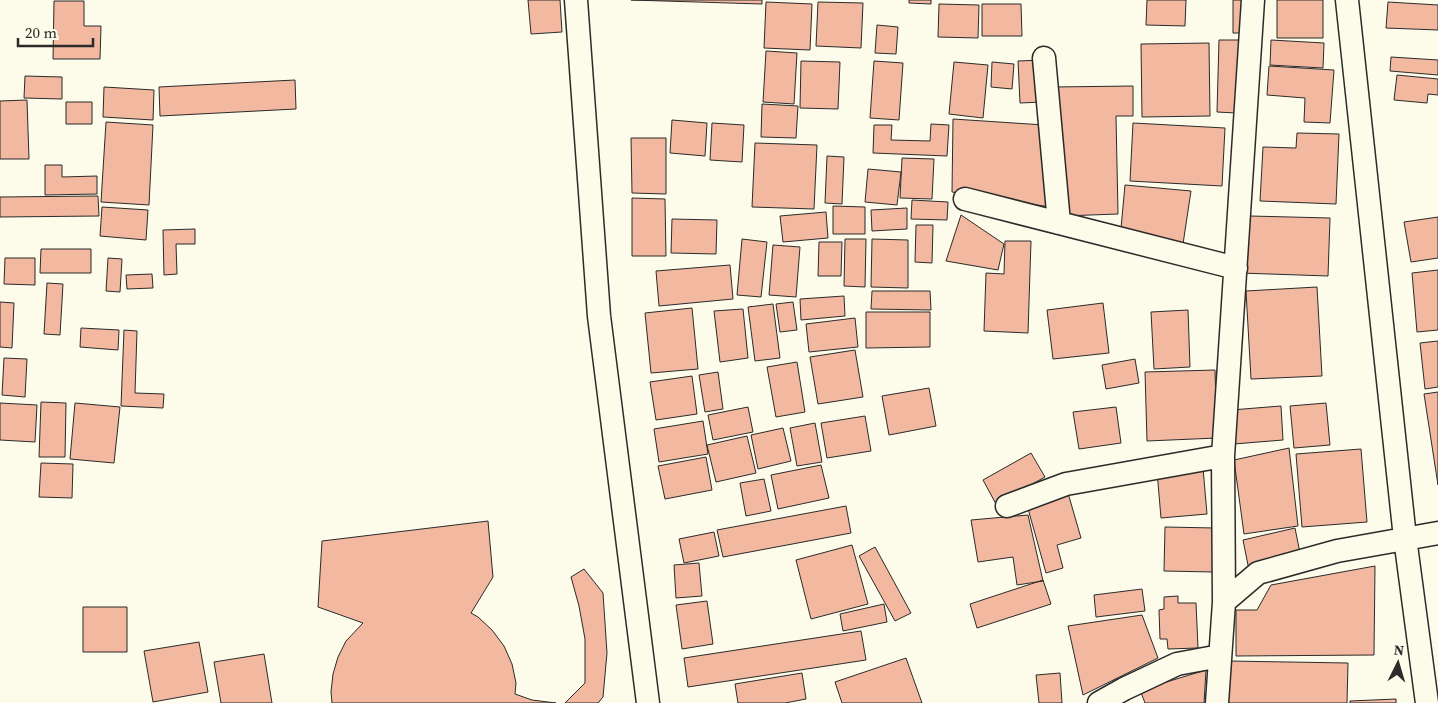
<svg xmlns="http://www.w3.org/2000/svg" width="1438" height="703" viewBox="0 0 1438 703" font-family="'Source Serif 4',serif">
<rect width="100%" height="100%" fill="#fdfbea"/>
<path fill="#f2b8a0" stroke="#2b2b2b" d="M528 0H560L562 32 531 34Z
M631 0H762V4Z
M909 0H931V4L909 3Z
M1147 0H1186L1185 26 1146 25Z
M1233 0H1245V33H1233Z
M1277 0H1323V38H1277Z
M54 1H84V26H101L100 59H53Z
M766 2 812 4 810 50 764 48Z
M818 2 863 3 861 48 816 46Z
M1388 2 1438 5V30L1386 28Z
M939 4 979 5 978 38 938 37Z
M982 4H1021L1022 36H982Z
M877 25 898 27 896 54 875 53Z
M1219 40H1239L1236 113 1217 112Z
M1271 40 1324 43 1323 68 1270 65Z
M1209 43 1210 116 1142 117 1141 44Z
M766 51 797 53 794 104 763 102Z
M1391 57 1438 60V75L1390 71Z
M1041 60 1043 102 1020 103 1018 61Z
M801 61 840 62 838 109 800 108Z
M874 61 903 63 899 120 870 118Z
M954 62 988 65 983 118 949 114Z
M992 62 1014 64 1012 89 991 87Z
M1269 66 1334 70 1330 123 1304 122 1305 98 1267 95Z
M1397 75 1438 79V95L1428 94 1427 103 1394 100Z
M25 76 62 77V99L24 98Z
M295 80 296 109 160 116 159 87Z
M1133 86V116H1116L1118 214 1063 216 1053 87Z
M104 87 154 90 153 120 103 117Z
M27 100 29 159H0V101Z
M66 102H92V124H66Z
M762 104 798 106 796 138 761 137Z
M953 119 1044 125 1050 207 952 192Z
M672 120 707 123 705 156 670 153Z
M106 122 153 125 149 205 101 202Z
M712 123 744 125 742 162 710 160Z
M1133 123 1225 128 1222 186 1130 181Z
M931 124 949 125 947 156 873 153 874 125H892L891 140 930 141Z
M1297 133 1339 134 1336 204 1260 201 1263 147 1296 148Z
M631 138H666V194L632 193Z
M755 143 817 145 814 209 752 207Z
M827 156 844 157 842 204 825 203Z
M902 158 934 159 932 199 900 198Z
M45 165H62V177L97 176V194L45 195Z
M868 169 901 172 897 205 865 202Z
M1125 185 1191 191 1183 244 1121 228Z
M98 196 99 216 0 217V197Z
M632 198 665 199 666 256H632Z
M912 200 948 202 947 220 911 219Z
M833 206 865 207V234H833Z
M102 207 148 210 146 240 100 236Z
M907 208V229L872 231 871 210Z
M826 212 828 238 783 242 780 216Z
M961 215 1004 244 998 270 946 261Z
M1250 216 1330 218 1328 276 1240 273Z
M1438 217V258L1411 262 1404 222Z
M672 219 717 220 716 254 671 253Z
M916 225H933L932 263 915 262Z
M195 229V244H176L177 274 164 275 163 230Z
M742 239 767 242 761 297 737 295Z
M845 239H866L865 287 844 286Z
M872 239 908 240V288L871 287Z
M1005 241H1031L1028 333 984 331 986 273 1004 274Z
M819 242H842L841 276H818Z
M773 245 800 247 796 297 769 295Z
M41 249H91V273H40Z
M5 258H35V285L4 284Z
M108 258 122 259 120 292 106 291Z
M730 265 733 299 659 306 656 271Z
M1438 270V330L1417 332 1412 273Z
M152 274 153 288 127 289 126 275Z
M47 283 63 284 60 335 44 334Z
M1317 287 1322 376 1251 379 1246 291Z
M872 291H930L931 310 871 309Z
M844 296 845 316 801 320 800 299Z
M0 302 14 303 12 348 0 347Z
M793 302 797 330 780 332 776 304Z
M1103 303 1109 353 1053 359 1047 310Z
M773 304 780 358 755 361 748 307Z
M692 308 698 369 651 373 645 313Z
M743 309 748 358 720 362 714 311Z
M1188 310 1190 367 1154 369 1151 312Z
M866 312H930V347L866 348Z
M855 318 858 347 809 352 806 324Z
M81 328 119 330 118 350 80 347Z
M124 330 137 331 135 393 164 394 163 408 121 406Z
M1438 341V387L1425 389 1420 343Z
M855 350 863 397 818 404 810 357Z
M4 358 27 359 25 397 2 395Z
M1135 359 1139 383 1106 389 1102 365Z
M797 362 805 412 776 417 767 367Z
M1215 370 1217 438 1147 441 1145 372Z
M718 372 723 409 705 412 699 375Z
M692 376 697 414 656 420 650 382Z
M929 388 936 426 889 435 882 396Z
M1438 392V485L1424 394Z
M41 402 66 403 65 457H39Z
M0 403 37 405 35 442 0 440Z
M75 403 120 407 114 463 70 459Z
M1326 403 1330 445 1294 448 1290 406Z
M1281 406 1283 440 1234 444 1231 410Z
M748 407 753 432 713 440 708 415Z
M1116 407 1121 443 1079 449 1073 412Z
M865 416 871 451 827 458 821 423Z
M703 421 708 454 659 462 654 429Z
M815 423 822 462 797 466 790 428Z
M783 428 791 461 758 469 751 435Z
M747 436 756 473 716 482 707 445Z
M1289 448 1298 526 1244 534 1234 460Z
M1361 449 1367 522 1302 527 1296 454Z
M1031 453 1045 477 996 504 983 480Z
M706 457 712 490 665 499 658 466Z
M41 463 73 464 72 498 39 497Z
M821 465 829 498 778 509 771 475Z
M1203 468 1207 514 1161 518 1157 471Z
M764 479 771 511 746 516 740 483Z
M1068 493 1081 538 1057 545 1063 568 1046 573 1027 505Z
M846 506 851 533 723 557 717 530Z
M1028 515 1043 581 1017 585 1013 557 978 562 971 520Z
M488 521 493 577 471 613 478 617 492 630 504 646 512 664 516 683 515 694 532 700 556 703H332L331 692 333 674 338 657 346 641 363 623 318 607 322 541Z
M1165 527 1215 528 1213 572 1164 571Z
M1295 528 1301 558 1249 570 1243 540Z
M714 532 719 556 684 563 679 539Z
M852 545 868 604 811 619 796 560Z
M875 547 911 613 895 621 859 556Z
M699 563 702 596 676 598 674 565Z
M1375 566 1374 655 1236 656V610H1257L1271 585Z
M584 569 603 593 607 653 603 697 598 703H565L585 683V639L579 606 571 577Z
M1043 580 1051 604 977 628 970 604Z
M1142 589 1145 611 1096 617 1094 595Z
M1178 596V603H1196L1198 648 1168 649 1167 639H1160L1159 610 1164 609V597Z
M707 601 713 644 682 649 676 605Z
M884 604 887 622 843 631 840 614Z
M83 607H127V652H83Z
M1142 615 1158 658 1083 695 1068 626Z
M861 631 866 660 688 687 684 658Z
M199 642 208 692 153 702 144 651Z
M264 654 272 703H221L214 662Z
M906 658 922 703H842L835 682Z
M1228 661 1348 663 1347 703H1228Z
M1206 670 1204 703H1145L1140 690Z
M802 673 806 699 785 703H738L735 684Z
M1060 673 1062 703H1039L1036 675Z
M1396 699V703H1350V701Z"/>
<g fill="none" stroke-linecap="round" stroke-linejoin="round">
<g stroke="#2b2b2b" stroke-width="25">
<path id="minor" d="M576 0 599 316 648 703
M1347 0 1405 538 1427 703
M1044 58 1059 223
M965 199 1236 268
M1007 506 1066 484 1223 456
M1224 602 1258 573 1337 551 1438 533
M1099 703 1124 689 1177 664 1220 656
M1217 703 1224 602 1223 456 1253 0"/>
</g>
<use href="#minor" stroke="#fdfbea" stroke-width="22"/>
</g>
<g transform="translate(1398 663) rotate(5)" stroke="#fdfbea" stroke-width="4" paint-order="stroke">
<path d="M0-4L9 19L0 12L-9 19Z" fill="#2b2b2b"/>
<text y="-8" font-size="14" font-weight="bold" text-anchor="middle" fill="#2b2b2b">N</text>
</g>
<path d="M18 38v8h75v-8" fill="none" stroke="#2b2b2b" stroke-width="2.5"/>
<text x="25" y="38" font-size="15" fill="#2b2b2b" stroke="#fdfbea" stroke-width="4" paint-order="stroke">20 m</text>
</svg>
